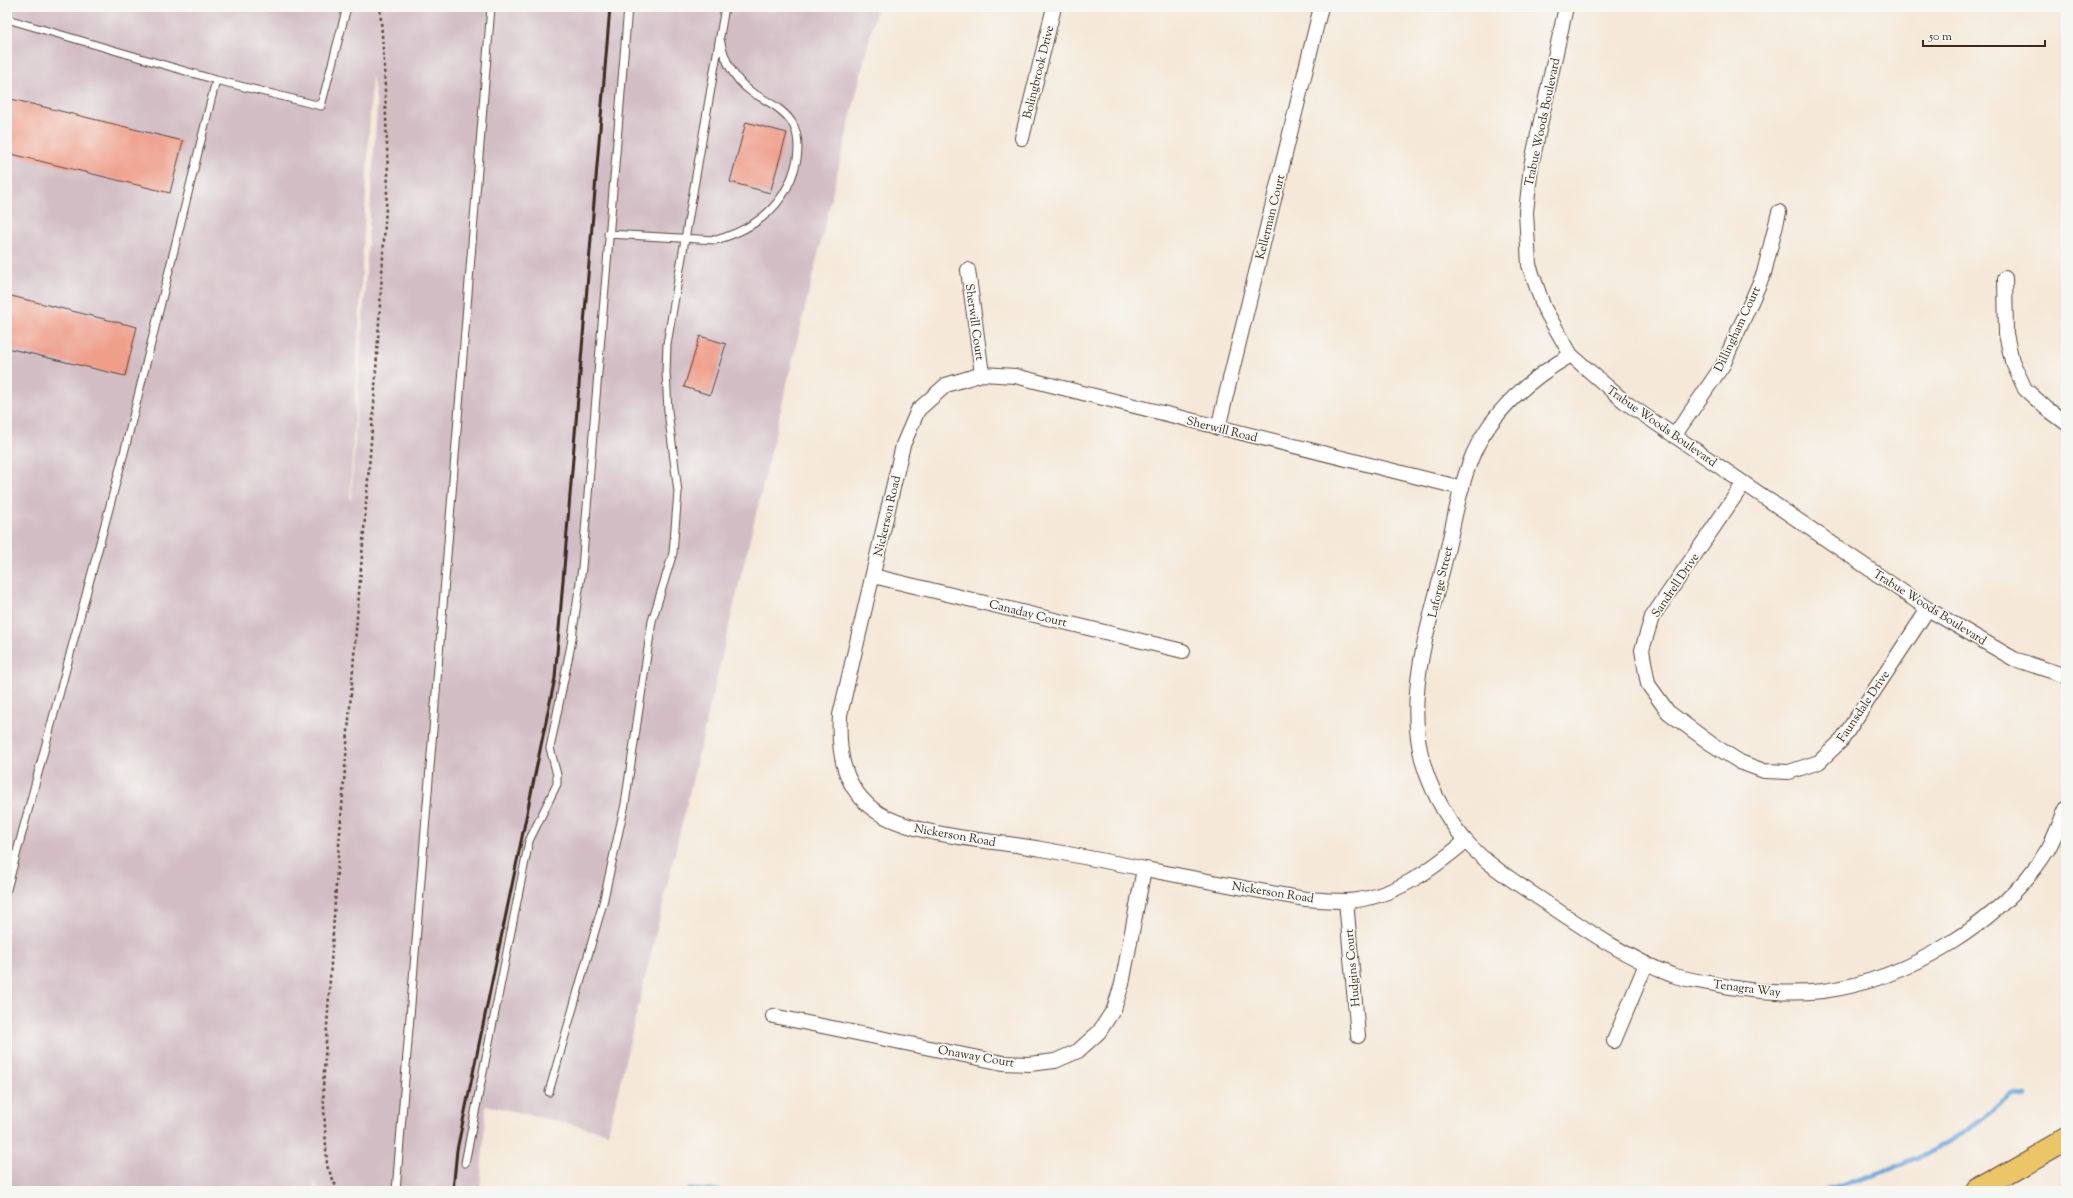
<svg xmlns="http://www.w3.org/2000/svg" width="2073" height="1198" viewBox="0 0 2073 1198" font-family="'Sorts Mill Goudy',serif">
<rect width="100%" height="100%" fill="#f6f6f2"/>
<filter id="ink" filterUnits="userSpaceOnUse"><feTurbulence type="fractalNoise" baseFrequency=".025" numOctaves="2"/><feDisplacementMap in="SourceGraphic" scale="8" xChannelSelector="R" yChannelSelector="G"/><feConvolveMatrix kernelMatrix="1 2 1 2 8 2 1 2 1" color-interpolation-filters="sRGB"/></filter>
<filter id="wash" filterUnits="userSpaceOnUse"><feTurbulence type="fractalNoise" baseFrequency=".012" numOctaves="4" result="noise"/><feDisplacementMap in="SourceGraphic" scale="16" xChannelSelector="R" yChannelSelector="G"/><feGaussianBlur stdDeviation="0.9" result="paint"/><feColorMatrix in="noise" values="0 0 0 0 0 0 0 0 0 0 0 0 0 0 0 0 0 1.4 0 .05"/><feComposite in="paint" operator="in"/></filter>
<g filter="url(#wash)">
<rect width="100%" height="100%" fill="#f5e8d8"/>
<path fill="#d2bdc5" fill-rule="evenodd" d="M7 7H877L608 1133 486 1105 480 1191H317L315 1179 314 1191H7ZM372 75 377 106 351 500H350Z"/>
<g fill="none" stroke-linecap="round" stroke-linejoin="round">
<path stroke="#69a7db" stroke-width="5" d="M689 1190 719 1191
M1821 1191C1860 1180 1898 1168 1934 1150 1962 1136 1987 1114 2012 1095L2026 1096"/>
</g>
<g id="blocks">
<path fill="#ef9e8a" d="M7 98 183 141 170 193 7 153Z
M746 122 787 133 770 193 730 182Z
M7 295 137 327 125 376 7 348Z
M700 336 726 344 710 395 684 387Z"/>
</g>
</g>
<g filter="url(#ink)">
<use href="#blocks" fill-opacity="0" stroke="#57463a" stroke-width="1"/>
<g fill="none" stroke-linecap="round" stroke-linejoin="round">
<g stroke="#57463a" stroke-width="9">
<path id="lane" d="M7 19 216 80 124 453 7 889
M216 80 321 106 347 7
M608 234 716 240C758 228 788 204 797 159 799 146 799 133 791 121 781 107 764 100 750 91 733 78 724 59 720 39
M549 1092 603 903 625 804 652 621 673 553 678 492 668 411 666 372 667 344 725 7
M465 1163 529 841 557 784V775L550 748 571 645 582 568 628 7
M396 1191 491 7"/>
</g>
<g stroke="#57463a" stroke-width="16">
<path id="street" d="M1566 7 1531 166 1526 212 1529 265 1544 308 1571 355 1625 402 1928 609 2014 659 2066 676
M1022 138 1054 7
M968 270 982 374
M2005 278 2006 334 2012 361 2025 389 2046 408 2066 423
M1571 355C1531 378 1494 409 1474 452 1460 484 1454 522 1446 556 1431 618 1407 686 1420 750 1426 781 1444 816 1465 840 1485 864 1520 885 1545 902 1585 929 1627 958 1672 975 1684 979 1697 981 1709 983 1746 991 1785 995 1823 991 1907 980 2003 922 2048 849 2055 837 2060 822 2066 809
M1218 428 1321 7
M1674 436 1723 365 1764 273 1779 212
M1744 483 1652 617 1642 650 1648 684 1668 712 1710 743 1740 762 1764 771 1789 772 1819 762 1841 741 1928 609
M1462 488 1015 376 982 374 946 385 918 410 903 445 840 715C838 750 842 782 869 806 904 837 994 840 1041 849 1129 865 1217 884 1306 899 1319 900 1333 901 1346 901 1393 899 1431 870 1466 841
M873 576 1183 651
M1346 901 1358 1036
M773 1016 1003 1063 1029 1064 1055 1061 1078 1051 1099 1032 1114 1009 1122 984 1144 869
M1614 1041 1646 964"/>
</g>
<g stroke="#57463a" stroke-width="24">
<path id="highway" d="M1977 1191 2056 1146 2066 1138"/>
</g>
<path stroke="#57463a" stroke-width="2.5" stroke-dasharray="3 3" stroke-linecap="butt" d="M338 1191 327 1166 323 1088 337 870 374 404 388 174 384 62 380 7"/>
<use href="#lane" stroke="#fff" stroke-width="7"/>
<use href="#street" stroke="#fff" stroke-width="14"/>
<use href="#highway" stroke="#edc569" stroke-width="22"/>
<path stroke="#3b2a1e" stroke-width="3" d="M453 1191 457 1150 555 678 610 7"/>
</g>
</g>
<g text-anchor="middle" stroke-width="3.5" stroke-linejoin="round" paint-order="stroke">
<g font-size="12" fill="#3b2a1e" stroke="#f6f6f2">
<text transform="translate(1038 72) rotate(-76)" y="4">Bolingbrook Drive</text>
<text transform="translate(1542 122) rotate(-78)" y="4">Trabue Woods Boulevard</text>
<text transform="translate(1270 217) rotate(-76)" y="4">Kellerman Court</text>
<text transform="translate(975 322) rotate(82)" y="4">Sherwill Court</text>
<text transform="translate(1737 329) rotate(-65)" y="4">Dillingham Court</text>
<text transform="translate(1662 426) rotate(35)" y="4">Trabue Woods Boulevard</text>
<text transform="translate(1222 429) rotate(14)" y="4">Sherwill Road</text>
<text transform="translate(887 516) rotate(-77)" y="4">Nickerson Road</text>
<text transform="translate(1440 582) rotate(-77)" y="4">Laforge Street</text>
<text transform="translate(1675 585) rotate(-56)" y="4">Sandrell Drive</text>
<text transform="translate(1930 607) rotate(32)" y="4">Trabue Woods Boulevard</text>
<text transform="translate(1028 613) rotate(14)" y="4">Canaday Court</text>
<text transform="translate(1863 706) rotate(-56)" y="4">Faunsdale Drive</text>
<text transform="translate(955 835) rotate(10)" y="4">Nickerson Road</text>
<text transform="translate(1273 892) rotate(9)" y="4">Nickerson Road</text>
<text transform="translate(1352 968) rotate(-95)" y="4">Hudgins Court</text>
<text transform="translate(1747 988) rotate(7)" y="4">Tenagra Way</text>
<text transform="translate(976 1056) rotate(10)" y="4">Onaway Court</text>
</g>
</g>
<rect width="2073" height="1198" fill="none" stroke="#f6f6f2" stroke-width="24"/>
<path d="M1923 40v6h122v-6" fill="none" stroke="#3b2a1e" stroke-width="2"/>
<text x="1929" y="40" font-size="12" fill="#3b2a1e" stroke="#f6f6f2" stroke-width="3" paint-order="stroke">50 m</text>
</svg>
